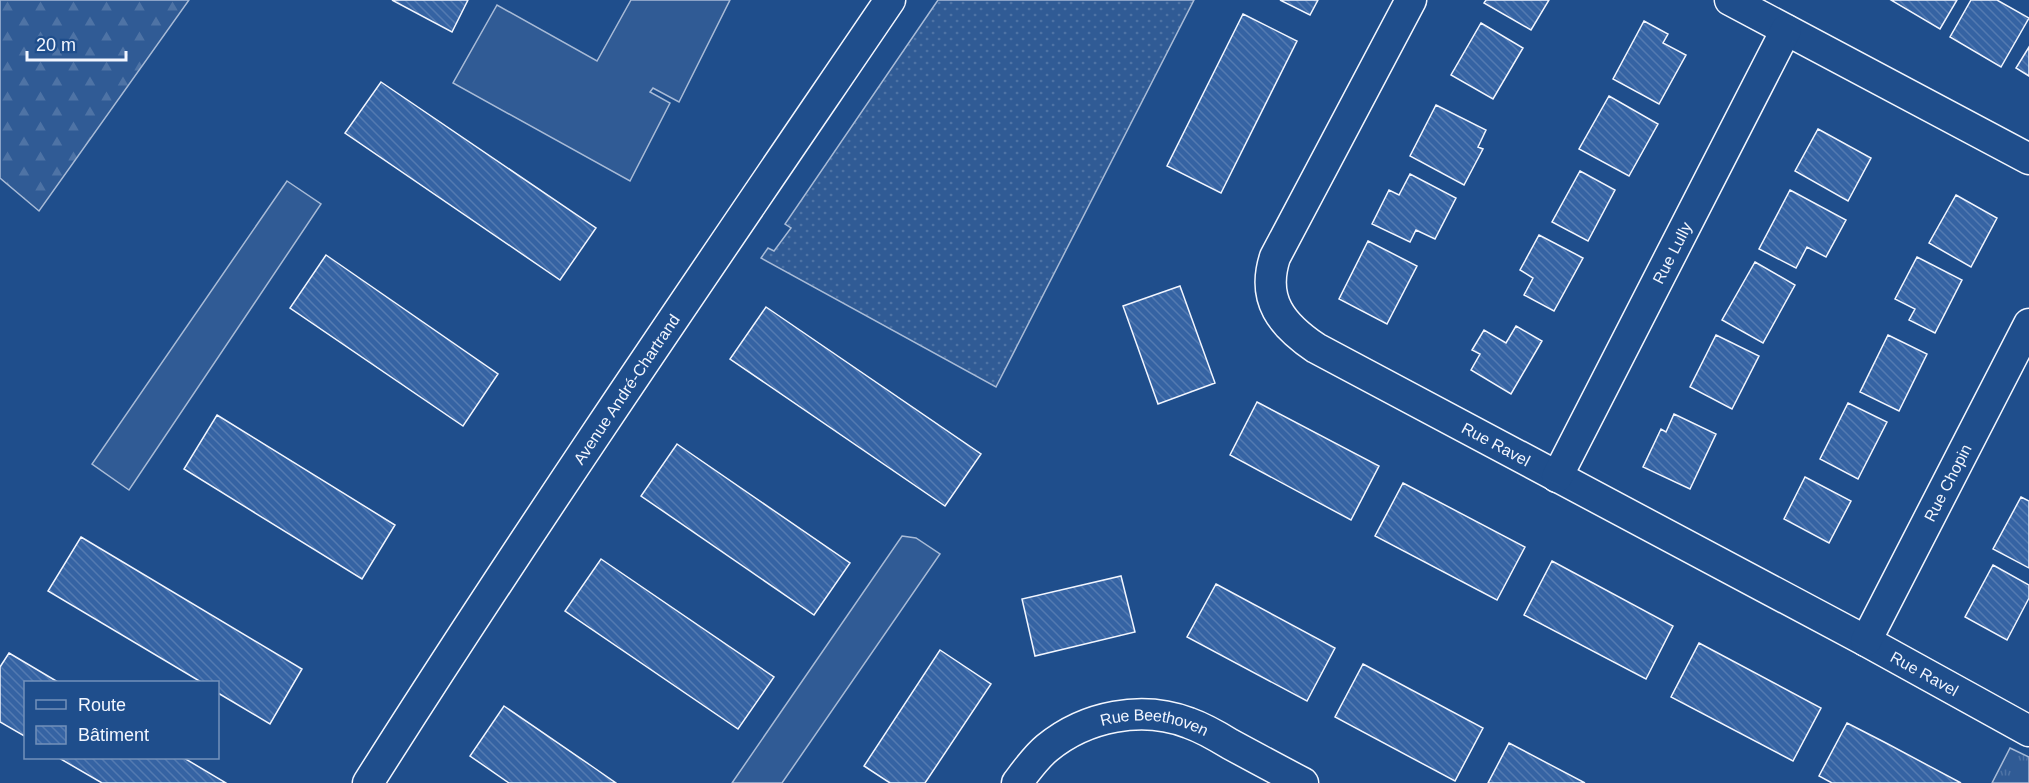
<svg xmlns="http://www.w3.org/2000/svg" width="2029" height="783" viewBox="0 0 2029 783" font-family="Arial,sans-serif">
<defs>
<pattern id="grass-dots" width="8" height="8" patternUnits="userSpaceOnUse" patternTransform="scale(1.5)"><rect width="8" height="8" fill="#305b95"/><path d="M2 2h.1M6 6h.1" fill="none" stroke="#4e73a5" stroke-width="1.8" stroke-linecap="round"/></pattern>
<pattern id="forest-firs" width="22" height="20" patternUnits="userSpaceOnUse" patternTransform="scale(1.5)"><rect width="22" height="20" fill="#305b95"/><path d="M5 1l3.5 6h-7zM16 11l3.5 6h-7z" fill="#4e73a5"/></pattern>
<pattern id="park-tufts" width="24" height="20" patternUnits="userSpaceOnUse" patternTransform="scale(1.5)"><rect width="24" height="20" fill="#305b95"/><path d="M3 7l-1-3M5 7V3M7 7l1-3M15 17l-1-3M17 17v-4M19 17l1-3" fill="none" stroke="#4e73a5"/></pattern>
<pattern id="building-back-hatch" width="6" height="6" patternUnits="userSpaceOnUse" patternTransform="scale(1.5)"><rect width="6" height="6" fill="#3563a3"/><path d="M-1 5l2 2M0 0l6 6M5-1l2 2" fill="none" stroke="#537ab1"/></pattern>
</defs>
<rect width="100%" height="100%" fill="#1f4e8c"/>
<path fill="url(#grass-dots)" stroke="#a8bbd7" stroke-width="1.5" d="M938 0H1194L996 387 761 258 768 248 774 251 791 228 785 224Z"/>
<path fill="url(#forest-firs)" stroke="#a8bbd7" stroke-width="1.5" d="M0 0H189L39 211 0 178Z"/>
<path fill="url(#park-tufts)" stroke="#a8bbd7" stroke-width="1.5" d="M2010 748 2029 757V783H1992Z"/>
<path fill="#305b95" stroke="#a8bbd7" stroke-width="1.5" d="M631 0H730L679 102 653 88 650 92 670 103 630 181 453 83 497 5 597 61Z
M287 181 321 204 129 490 92 464Z
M902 536 916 538 940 554 782 783H732Z"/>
<path fill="url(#building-back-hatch)" stroke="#f2f6ff" stroke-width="1.5" d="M392 0H468L452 32Z
M1280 0H1318L1310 15Z
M1486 0H1549L1531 30 1484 3Z
M1891 0H1957L1940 29Z
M1971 0H1997L2029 18 2001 67 1950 37Z
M1243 14 1297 41 1221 193 1167 166Z
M1644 21 1668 34 1663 43 1686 55 1659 104 1613 79Z
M1481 23 1523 48 1493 99 1451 75Z
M2029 47V76L2016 68Z
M381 82 596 228 560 280 345 133Z
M1609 96 1658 124 1629 176 1579 149Z
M1436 105 1486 130 1478 147 1483 149 1464 185 1410 156Z
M1818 129 1871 158 1848 201 1795 171Z
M1580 171 1615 190 1588 241 1552 222Z
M1410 174 1456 198 1435 239 1416 230 1410 242 1372 224 1389 190 1399 195Z
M1790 190 1846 220 1826 257 1807 247 1796 268 1759 249Z
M1956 195 1997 218 1971 267 1929 243Z
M1539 235 1583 258 1554 311 1524 295 1533 278 1520 270Z
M1368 241 1417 266 1387 324 1339 299Z
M326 255 498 374 463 426 290 308Z
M1917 257 1962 280 1935 333 1909 320 1915 309 1895 299Z
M1755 262 1795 285 1763 343 1722 320Z
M1180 286 1215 383 1158 404 1123 306Z
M766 307 981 454 945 506 730 359Z
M1516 326 1542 341 1511 394 1471 370 1480 354 1472 350 1484 330 1506 343Z
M1716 335 1759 356 1732 409 1690 387Z
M1888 335 1927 354 1899 411 1860 392Z
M1257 402 1379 466 1351 520 1230 455Z
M1848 403 1887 422 1858 479 1820 459Z
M1674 414 1716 434 1690 489 1643 467 1661 429 1666 432Z
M217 415 395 525 362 579 184 469Z
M677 444 850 563 814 615 641 496Z
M1805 477 1851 501 1829 543 1784 519Z
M1403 483 1525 547 1497 600 1375 536Z
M2021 497 2029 501V568L1993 549Z
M81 537 302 669 270 724 218 693V682H201L48 591Z
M601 559 774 677 738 729 565 611Z
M1552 561 1673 626 1646 679 1524 615Z
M1993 565 2029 585V598L2007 640 1965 617Z
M1121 576 1135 632 1035 656 1022 599Z
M1216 584 1335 648 1307 701 1187 637Z
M1699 643 1821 708 1793 761 1671 697Z
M940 650 991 684 925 783H890L864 766Z
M9 653 58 682H26V737L0 722V667Z
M1363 664 1483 728 1455 781 1335 717Z
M504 706 593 767 616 783H509L470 756Z
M1847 723 1886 743 1961 783H1832L1819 776Z
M1509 743 1585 783H1488Z
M59 758H184L226 783H102Z"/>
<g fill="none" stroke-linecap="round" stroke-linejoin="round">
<g stroke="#f2f6ff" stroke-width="33">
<g id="minor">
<path id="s1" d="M1411 0 1275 257C1261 300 1282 325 1316 348L1866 641 2029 731"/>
<path d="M1730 0 2029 159"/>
<path id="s2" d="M1557 477 1786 30"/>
<path id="s3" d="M1866 641 2029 324"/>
<path id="s4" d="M368 783C536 518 714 259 890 0"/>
<path id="s5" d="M1017 783C1026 771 1035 758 1047 748 1086 716 1142 705 1189 723 1203 728 1217 736 1230 744 1254 757 1278 770 1303 783"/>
</g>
</g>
<use href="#minor" stroke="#1f4e8c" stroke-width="30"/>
</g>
<g text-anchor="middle" stroke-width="4.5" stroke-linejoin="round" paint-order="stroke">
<g font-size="16" fill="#f2f6ff" stroke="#1f4e8c">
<text dy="6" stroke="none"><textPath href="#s2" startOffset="252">Rue Lully</textPath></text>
<text dy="6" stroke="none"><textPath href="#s4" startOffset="471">Avenue André-Chartrand</textPath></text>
<text dy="6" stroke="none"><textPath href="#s1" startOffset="604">Rue Ravel</textPath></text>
<text dy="6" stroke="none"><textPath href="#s3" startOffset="178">Rue Chopin</textPath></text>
<text dy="6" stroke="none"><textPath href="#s1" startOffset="1090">Rue Ravel</textPath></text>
<text dy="6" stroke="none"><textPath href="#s5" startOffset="162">Rue Beethoven</textPath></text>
</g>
</g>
<rect x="24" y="681" width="195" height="78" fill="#1f4e8c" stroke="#7391ba" stroke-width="1.5"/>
<rect x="36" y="700" width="30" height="9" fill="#1f4e8c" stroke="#7391ba" stroke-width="1.5"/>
<text x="78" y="711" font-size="18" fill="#f2f6ff">Route</text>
<rect x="36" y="726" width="30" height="18" fill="url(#building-back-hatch)" stroke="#7391ba" stroke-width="1.5"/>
<text x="78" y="741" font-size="18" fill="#f2f6ff">Bâtiment</text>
<path d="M27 51v9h99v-9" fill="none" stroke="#f2f6ff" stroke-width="3"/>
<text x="36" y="51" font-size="18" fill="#f2f6ff" stroke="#1f4e8c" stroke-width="4.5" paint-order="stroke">20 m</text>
</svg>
